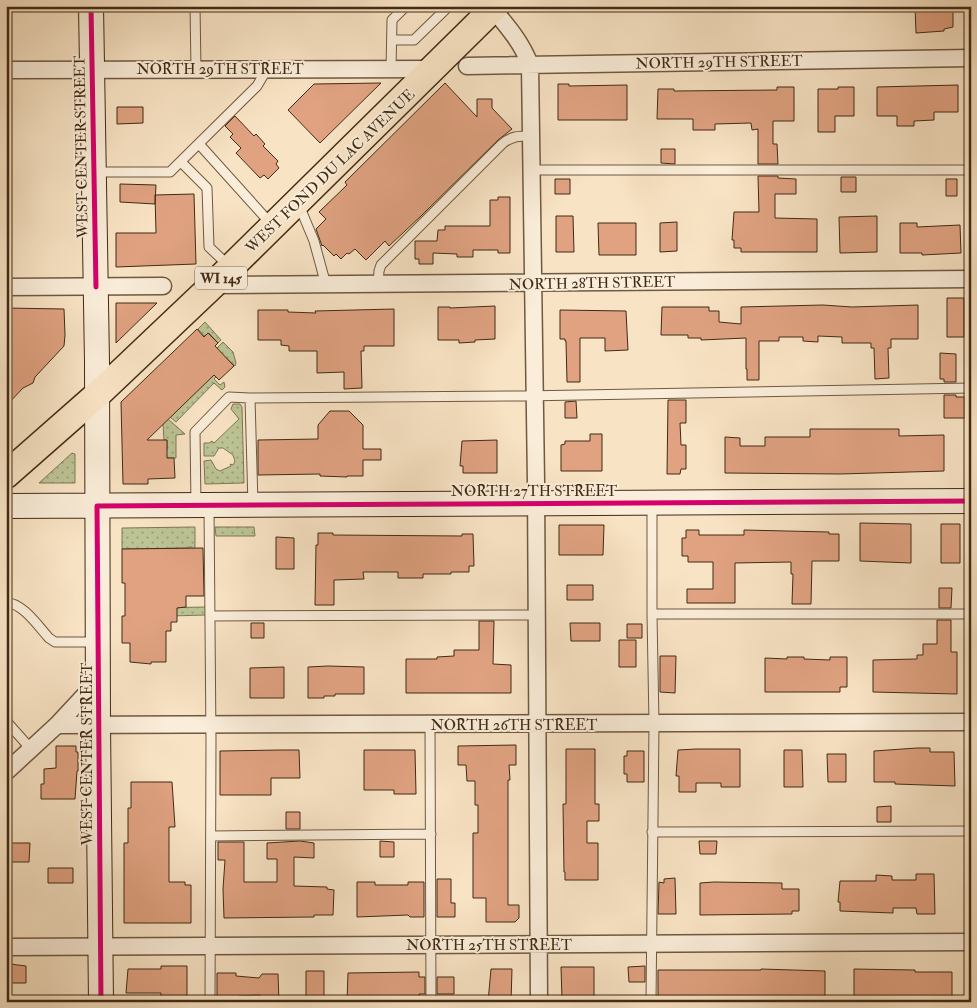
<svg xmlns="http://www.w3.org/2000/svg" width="977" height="1008" viewBox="0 0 977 1008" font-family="'IM FELL Double Pica',serif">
<defs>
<pattern id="grass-dots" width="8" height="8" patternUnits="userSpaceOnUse" patternTransform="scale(1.25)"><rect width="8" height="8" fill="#bcc495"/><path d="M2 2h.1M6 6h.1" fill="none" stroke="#9a9f78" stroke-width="1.8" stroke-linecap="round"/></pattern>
</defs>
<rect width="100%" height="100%" fill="#f8e3c4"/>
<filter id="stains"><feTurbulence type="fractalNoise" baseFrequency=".004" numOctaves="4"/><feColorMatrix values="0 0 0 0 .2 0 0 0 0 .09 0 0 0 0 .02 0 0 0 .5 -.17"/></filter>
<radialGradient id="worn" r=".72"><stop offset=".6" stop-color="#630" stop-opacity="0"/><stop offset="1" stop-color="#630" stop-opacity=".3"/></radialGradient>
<path fill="url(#grass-dots)" stroke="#7e7854" d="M205 322 221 340 218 343 209 333 204 336 198 329Z
M223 342 233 352 236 363 235 366 216 349Z
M213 373 216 377 214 379 220 385 224 382 225 387 222 390 214 383 176 422 170 417Z
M233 404H240L242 407 244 483 205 484 204 461 211 460 216 469 220 471 231 466 230 464 233 465 235 461 233 455 223 448H219L214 456H204V443H209L212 441 214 443 239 419 231 409Z
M168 419 185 434 176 435V458H164L167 449V440H164L163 424Z
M72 453 75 454V483H39Z
M195 527V549H192V547H189V548L122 549V528Z
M215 527H254L255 536H216Z
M206 607V615L170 616 152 608Z"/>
<path fill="#e0a281" stroke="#412b14" d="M915 6H953V27L944 29V31L916 33Z
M381 83 320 143 288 110 314 84Z
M445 83 477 117V99H492V108L512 129 498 140 421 216 389 246 385 241 366 260 355 249 349 254 347 253 341 259 336 254 334 256 323 245 322 246 316 229 326 219 319 212 347 185 345 182Z
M558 84H569V86L627 85V120H558Z
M958 85V112H934V120L914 121V126H897V116H877V87Z
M777 87H794V121H773V144H777L778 164H758V129L752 130 751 123 715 124V130H693V119H657L658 89H674V91L777 90Z
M838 87H854V116H835V132H818V89H838Z
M117 107H143V123L117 124Z
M235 116 254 136 256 134 265 144 263 146 278 161 276 164 279 168 268 179 264 175 260 178 236 153 241 148 230 137 233 134 225 126Z
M661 149H675V164L661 163Z
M758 176H778V178L796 179V194H775V218L817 219V252H741V248H734V240H732L734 212H759Z
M841 177H856V192H841Z
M555 179H570V194H555Z
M946 179H957V196H946Z
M120 184 156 185 155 204 120 202Z
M194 194 196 264 116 267V233H156L155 195Z
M498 197H510V253H498V250H473V257H457V254L433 253V264H419V259H415V241H437L438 230H445V226H490V200H498Z
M556 216H573L574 252H556Z
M877 216V252L840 253 839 217Z
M677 222V251L660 252V223Z
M598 223H636V255H599Z
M900 223H917V227L960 225 961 253 922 255V253H900Z
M947 298H964V337H947Z
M116 303H157L116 343Z
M823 305 852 307 918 305V339H891V348H888L889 378 875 379 874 348H871V343H842V337L818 336V342L803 341V337H779V341H759V380H747V369H746V338L701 340V338H688V335H661L662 307H709V311H719V322L741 324V307Z
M495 306V339L475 340V342L459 343V340H438V307H450V308Z
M6 308 64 309 65 335 64 346 35 377 33 383 23 388 6 406Z
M394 309V346H364V351H361L362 388 344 389V372L317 373V351H289V346L281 345V340H258V310H288V312L316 313 315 311Z
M560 310 626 311 628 350 605 351V338H580V382H567L566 341H565V339H560Z
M197 329 204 337 208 333 218 343 215 346 234 366 219 380 214 375 147 440H167V458H174L175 478 148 479V484H123L121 402Z
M940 353 956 354V382H944V379H940Z
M944 395H956V397H965V418H944Z
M668 400H686V423H680L681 445H686V469H681L680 474H667Z
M576 401 577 418H565V402Z
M330 411H349L363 425V449H381V460H363V476H347V477L320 476V474L258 475V440L318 439V425Z
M810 429H899V436L944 435V471L840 474 725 473V437L740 438V446H765V437H810Z
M590 434H602V471H561V445L565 444V441H590Z
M497 440V473H463V466H460L462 441Z
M860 523 911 524V563L860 561Z
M941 524H960V563H941Z
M559 525H604L603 555H559Z
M686 530H699V535H744V530L829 532V534H839V561H812L811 604H792L793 574H791V562L735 563V603H687V589H713V562H688V556H682V538H686Z
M318 533H333V535L462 536V534H473L474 566H469V572H451V574H423V578H398V572H363L364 579 334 580V605H315L316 545H318Z
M276 537 294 538V569H276Z
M203 548 204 596H186V607L177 608V622H171V631H166V662H151V664L130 662V643H122V616H125V583H122V549Z
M567 585H593V600H567Z
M939 588H952L951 608H939Z
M937 620H951V652H957V694L873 692V660L917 659V655H923V644H937Z
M479 621H494L493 664 511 665V693H406V659H437V657L454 656V650H479Z
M251 623H264V638H251Z
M570 623H600V641H571Z
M627 624H642V638H627Z
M619 640H636V667H619Z
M660 656H676L675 693 660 692Z
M787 657H804V659L830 660V657H847V687H840V692H765V658L787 659Z
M328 666 364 667V694H335V696H324V698H308V667Z
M284 667V698H250V668Z
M516 745V765H509L510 780H508V905H519V918L515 922H486V898H473V833H478V805H475V781H467L466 765H458V746Z
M56 746H76V752H78V771H77L75 799H41V784H44V769L56 768Z
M917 748H930V752H954L955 786 895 784V782H874V751Z
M566 749H595V804H599V821H587V843H598V880H565V872H564L563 804H566Z
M696 749H740V787H721V783H696V792H679V776H676L678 750Z
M281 750H299L300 778H271V795H220V751Z
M364 750H415L416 794H394V790H364Z
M784 750H802L803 787H784Z
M627 751H644V782H627V774H624V756H627Z
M827 754H846V782H828Z
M131 782H172L175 827H169V882H185V885H191V923H124V843H128V808H131Z
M891 806V822H877V807Z
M286 812H300V829H286Z
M300 841 314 843V858L294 857V886L327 887V889L334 890 333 915H314V917L224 918 223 889 225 860H218V842H244V882H277V859H267V843Z
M380 841 394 842V857H380Z
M699 841H717L716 854H700Z
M6 843H30L29 862H11V858H6Z
M48 868H73V883H48Z
M916 874H934L935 914H917L916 908H893V913L840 911V902H838L840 881H876V875L892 876V880H916Z
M675 878 676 914H658L659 882 664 883V879Z
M437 879H451V903H455V917H437Z
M357 882H375V885H408V882H424V917H410L408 915 357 917Z
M714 882 782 883V889H799V911H792V914L700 915V883Z
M10 964 26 966V983H6V966Z
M161 966H187V1000L161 999V993H126L128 969H161Z
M645 966V982H629L628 967Z
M561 967H594V997H589V1001L562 1000Z
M491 969H512L511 1002H488Z
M761 969 825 971V1002L658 1001V970H761Z
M854 969 915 970V972H952V1002H854Z
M306 971H324V1002H306Z
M419 972V977H425V994H419V1000L395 999V1002H347L348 973Z
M217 973H236V976L259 978 262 974H278L279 1002H260V995L238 996V1000L217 999Z
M437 977H454V994H437Z"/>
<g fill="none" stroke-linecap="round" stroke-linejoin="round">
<g stroke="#6f5940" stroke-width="11">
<path id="lane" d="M195 6 196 69
M392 40H414L449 6
M391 69 392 20 406 6
M199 144 271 224
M181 162 207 188 209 247 229 266
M532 170H971
M94 172H170L257 86 267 69
M299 205 314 241 326 285
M378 285 379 271 381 265 502 144C511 136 519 136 531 136
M196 505 195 432 229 397 250 398
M253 505 250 398 523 396 971 388
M209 507 211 741 210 1002
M6 603C21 601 39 627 49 638L55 642H98
M652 614H971
M210 616 537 615
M6 721 31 749
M430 725 431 1002
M652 832 971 831
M211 836 431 834
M651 1002 654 724 652 614V503"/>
</g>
<g stroke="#6f5940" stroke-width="19">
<path id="street" d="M493 9C508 27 522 43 530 65L536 483 539 1002
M467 66 971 58
M6 70 434 69
M213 285 971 279
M6 287 163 286
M57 725 971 722
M6 772 57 725 98 681
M6 947 971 942"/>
</g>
<g stroke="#412b14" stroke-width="26">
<path id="secondary" d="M91 6 97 362 98 725 101 1002
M6 506 971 501"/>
</g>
<g stroke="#412b14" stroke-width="29">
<path id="primary" d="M6 475 97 395 213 285 496 6"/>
</g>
<use href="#lane" stroke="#faedd9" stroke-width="9"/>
<use href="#street" stroke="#faedd9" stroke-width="16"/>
<use href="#secondary" stroke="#faedd9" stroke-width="24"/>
<use href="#primary" stroke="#f8e3c4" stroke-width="26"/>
<g stroke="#faedd9" stroke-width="8">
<path id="cycleway" d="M91 6 96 287
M101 1002 97 506 971 501"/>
</g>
<use href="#cycleway" stroke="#d6006c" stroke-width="5"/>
</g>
<g text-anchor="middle" stroke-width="4" stroke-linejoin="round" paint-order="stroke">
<rect fill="#faedd9" stroke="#78654f" stroke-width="1" x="195" y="266.5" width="52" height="23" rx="4"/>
<g font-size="14" font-weight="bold" fill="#412b14">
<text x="221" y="283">WI 145</text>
</g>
<g font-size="15" fill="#412b14" stroke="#faedd9">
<text transform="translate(719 62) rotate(-1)" y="5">NORTH 29TH STREET</text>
<text x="220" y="74">NORTH 29TH STREET</text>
<text transform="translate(81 147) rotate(-91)" y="5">WEST CENTER STREET</text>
<text transform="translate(330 171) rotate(-44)" y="5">WEST FOND DU LAC AVENUE</text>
<text transform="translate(592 283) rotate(-1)" y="5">NORTH 28TH STREET</text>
<text x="534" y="496">NORTH 27TH STREET</text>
<text x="514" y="730">NORTH 26TH STREET</text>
<text transform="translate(87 754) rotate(-90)" y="5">WEST CENTER STREET</text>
<text x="489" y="950">NORTH 25TH STREET</text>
</g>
</g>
<rect width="977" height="1008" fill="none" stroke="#f8e3c4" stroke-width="25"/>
<rect x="8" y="8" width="962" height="993" fill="none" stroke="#412b14" stroke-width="2.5"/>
<rect x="12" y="12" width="952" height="983" fill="none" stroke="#412b14"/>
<rect width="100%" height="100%" filter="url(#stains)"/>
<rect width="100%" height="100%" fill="url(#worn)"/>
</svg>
